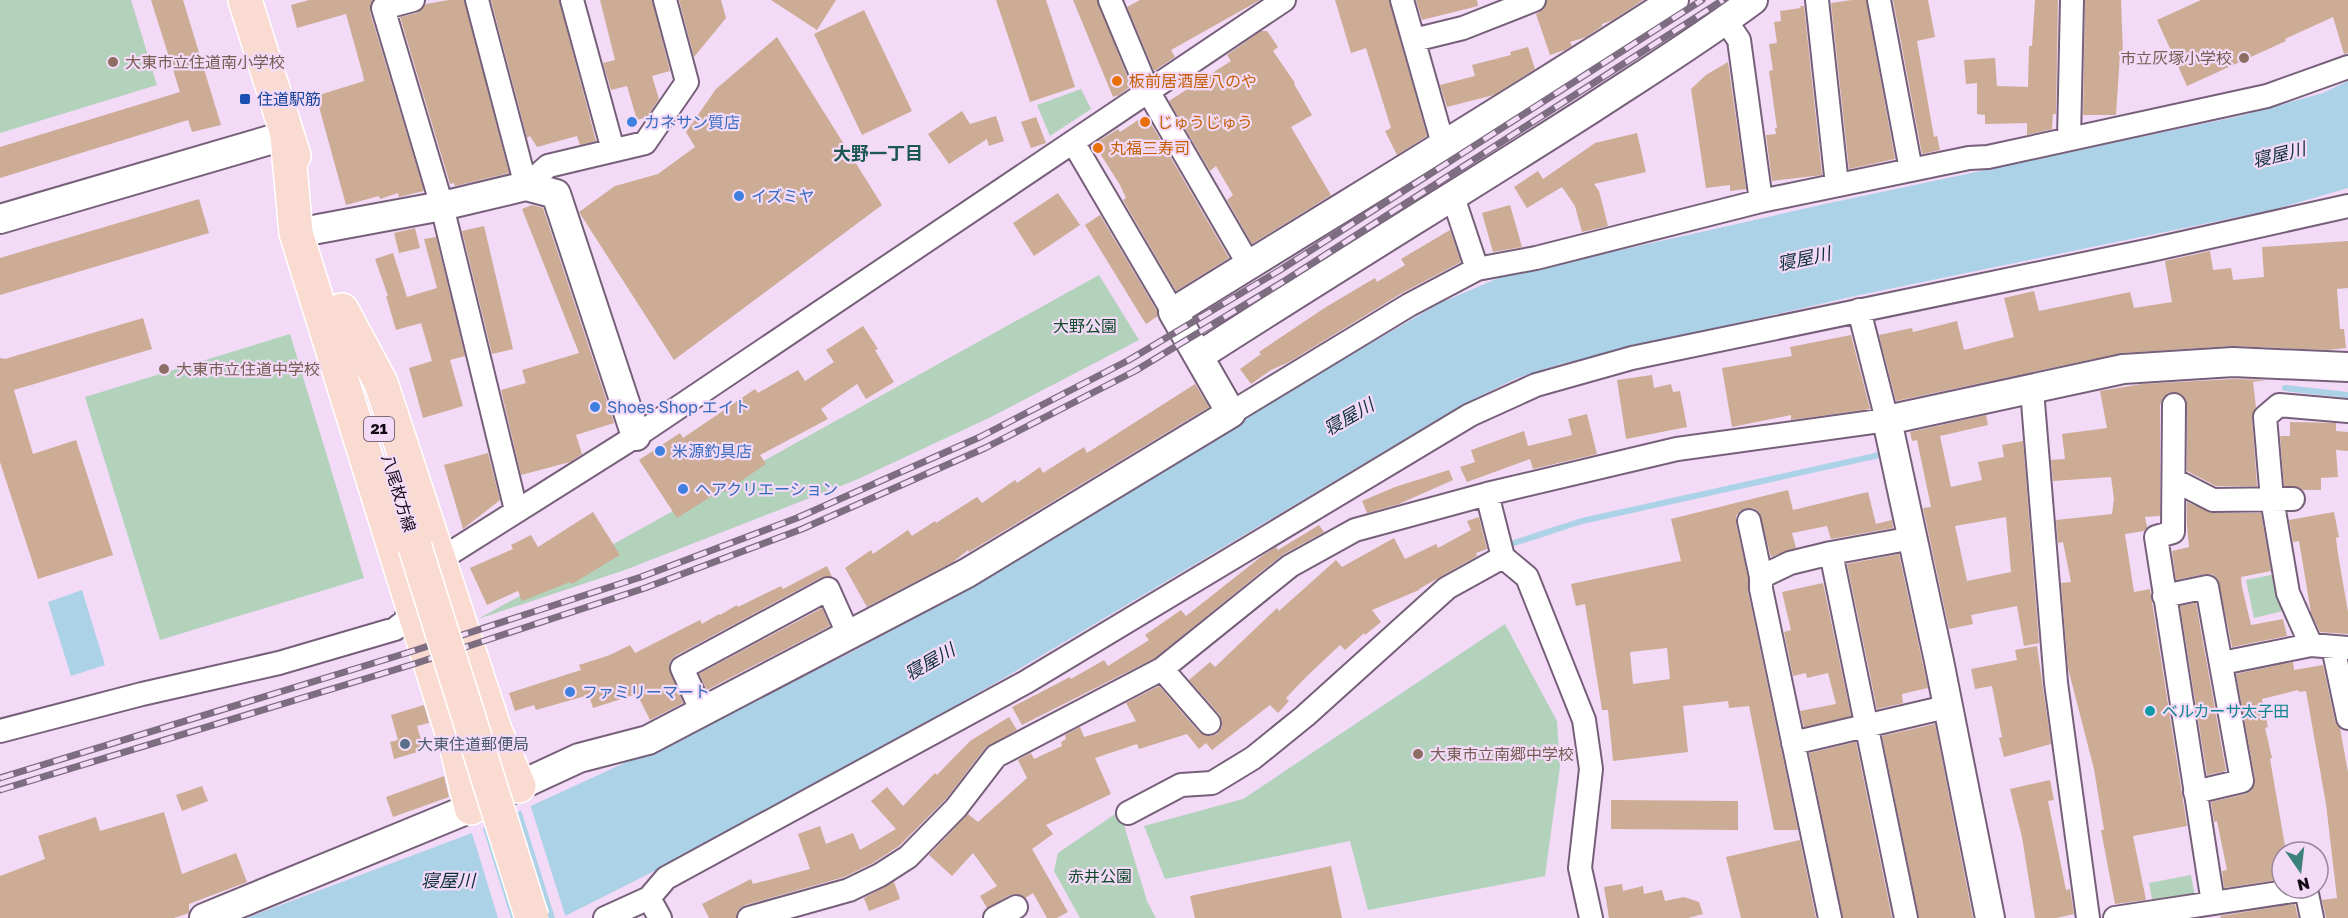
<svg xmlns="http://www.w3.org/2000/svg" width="2348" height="918" viewBox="0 0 2348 918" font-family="'Golos Text','Noto Sans JP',sans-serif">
<rect width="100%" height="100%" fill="#f3daf7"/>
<path fill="#b3d2bc" d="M0 0H131L157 85 0 133Z
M1081 89 1091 109 1050 136 1037 105Z
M1099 275 1139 340 991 417 856 480 625 570 478 619Z
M290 334 364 578 160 640 85 397Z
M2276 574 2283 611 2254 618 2246 580Z
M1505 624 1557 721 1560 767 1545 876 1368 910 1350 841 1165 879 1144 826 1243 799Z
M1121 810 1128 822 1124 825 1147 901 1156 918H1080L1054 871 1058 853Z
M2191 875 2195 897 2153 904 2149 883Z"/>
<path fill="#acd2e8" d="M2348 81V188L2276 209 1855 296 1561 364 1517 378 1464 404 1004 678 740 828 561 918H246L472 833 657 748 854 651 1011 561 1216 433 1440 303 1501 277 1825 204 2240 116 2323 93Z
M82 590 105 665 71 676 48 602Z"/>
<path fill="#f3daf7" d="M530 804 566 918H555L520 807Z
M482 825 511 918H498L471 830Z"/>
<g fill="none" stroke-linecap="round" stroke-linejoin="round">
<path stroke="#acd2e8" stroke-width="6" d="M2285 388 2348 395
M1514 543 1582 521 1884 454"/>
</g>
<path fill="#ccac94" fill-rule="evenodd" d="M151 0H183L221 125 192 132 188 120 0 178V147L180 92Z
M309 0H372L370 12 424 191 399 197 398 193 380 199 379 196 346 205 316 96 364 81 363 75 346 14 297 28 291 5Z
M449 0H464L509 173 455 186 454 183 450 184 400 17 417 13 426 4Z
M491 0H559L596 141 580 145 577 136 537 147 530 136 527 138Z
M600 0H652L670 71 652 76 659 99 647 117 637 120 627 86 611 90 603 63 615 60Z
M679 0H721L726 18 694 57Z
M771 0H836L817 30Z
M996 0H1046L1075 87 1030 102Z
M1073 0H1097L1131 86 1119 95 1113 97Z
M1140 0H1260L1171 50 1175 57 1154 71 1127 7Z
M1335 0H1389L1427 136 1397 155 1385 131 1391 128 1366 48 1351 53Z
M1416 0H1477L1478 6 1422 20Z
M1547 0H1643L1613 20 1602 24V26L1586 37 1570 42 1572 46 1565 50 1550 55 1536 14 1544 9Z
M1852 0H1866L1895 159 1849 169 1831 3Z
M1893 0H1928L1935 37 1917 41 1934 137 1937 136 1940 150 1922 154Z
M2035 0H2058L2056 114H2053L2052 129 2027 135V123L1985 124V115L1977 114V83L1966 84 1964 60 1995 58 1997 86 2028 87 2029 46H2032Z
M2085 0H2121L2123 54H2120L2116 115H2083Z
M2201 0H2348V53L2344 54 2333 17 2285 39 2286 41 2187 86 2157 20Z
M1800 6H1804L1822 175 1772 181 1766 135 1776 134 1775 128H1777L1769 71 1773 70 1769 44 1777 43 1774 22 1781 21 1780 11 1801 8Z
M864 10 912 111 862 135 814 34Z
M1261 31H1267L1278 47 1273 51 1295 83 1294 84 1312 115 1291 127 1331 195 1252 244 1227 200 1233 195 1216 166 1210 171 1169 101 1231 61 1227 55Z
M777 37 882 205 674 360 579 212 615 186 658 174 695 147 686 132 716 89Z
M1528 47 1535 69 1494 95 1447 107 1440 85 1475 76 1472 65 1511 55 1510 52Z
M1728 62 1746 189 1730 191V185L1706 188 1691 89 1706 75Z
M962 111 970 124 996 116 1004 141 989 146 987 139 949 164 928 134Z
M1146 115 1229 258 1176 291 1123 200 1126 198 1120 185 1094 144 1118 129 1120 132Z
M1036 117 1046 143 1031 148 1021 122Z
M1637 133 1646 172 1594 184 1599 191 1608 226 1582 232 1575 206 1562 187 1527 208 1514 187 1538 171 1543 179 1595 143Z
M1058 193 1080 225 1034 256 1013 223Z
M199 199 209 233 0 295V258Z
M532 205 543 208 614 423 576 435 582 454 570 462 521 475 501 390 526 383 522 370 579 353 522 209Z
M1510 205 1522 247 1493 252 1482 213Z
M1100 215 1157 311 1158 316 1146 324 1085 225Z
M484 226 513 349 492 354 462 231Z
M415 228 420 248 399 253 394 233Z
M1450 230 1461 262 1402 293 1289 362 1271 370 1251 384 1240 369 1261 354 1259 352 1326 307 1375 278 1377 282 1405 265 1401 259Z
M436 237 465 356 450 360 463 406 423 418 409 368 432 361 421 323 396 330 386 296H388L375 259 393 253 407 297 437 288 424 239Z
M2348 241V288L2337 289 2340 329H2344L2346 348 2328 350 2232 346 2122 353 1896 401 1879 335 1912 328 1913 332 1957 321 1964 350 2014 337 2004 298 2034 291 2039 311 2130 292 2134 308 2172 302 2165 261 2210 251 2213 270 2231 268 2233 280 2264 277 2262 247Z
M143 318 152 349 14 390 33 454 76 440 113 555 38 579 0 462V358L5 359Z
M863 326 878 349 875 350 894 382 866 399 857 384 821 409 828 419 760 455 766 464 725 492 723 489 677 518 639 460 680 433 683 438 755 389 758 393 798 370 805 381 834 362 826 350Z
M1851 335 1870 409 1791 420V415L1732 427 1722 368 1792 356 1790 347Z
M1652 375 1654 388 1671 384 1673 392 1680 391 1687 427 1626 439 1617 380Z
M2233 379 2266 380 2253 382 2256 407 2252 418 2257 486H2216L2187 471V405L2181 394 2175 392 2168 393 2163 398 2160 405V516L2145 517 2147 527 2144 531 2125 534 2134 592 2150 589 2187 826 2133 836 2146 900 2115 904 2101 830H2104L2094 769 2068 668 2061 583 2071 582 2063 542 2058 543 2056 520 2112 514 2114 499 2111 477 2053 481 2051 460 2065 459 2062 434 2107 428 2100 391 2142 384Z
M1195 384 1209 407 969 552 968 550 953 562 867 607 845 568 871 550 873 554 908 530 912 536 935 521 936 523 977 497 982 503 1015 480 1017 483 1040 467 1043 473 1084 447 1087 453Z
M1587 414 1597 454 1533 469 1530 459 1467 482 1460 467 1475 462 1471 450 1524 431 1528 446 1572 435 1568 419Z
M1986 415 1988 425 1940 436 1951 487 1982 480 1978 462 2004 457 2002 445 2023 441 2039 643 2024 646 2017 606 1971 615 1973 624 1949 629 1923 508 1931 507 1917 440 1912 441 1910 432ZM2006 517 2011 572 1967 581 1955 526Z
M2290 422 2336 423V431L2348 432V451L2336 450 2338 477 2321 478V490H2303L2293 486H2284L2280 436H2290Z
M488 453 500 500 463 529 444 465Z
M1449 470 1453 480 1399 504 1367 513 1362 501 1395 487Z
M1788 490 1793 510 1868 492 1876 524 1892 520 1893 528 1831 539 1827 526 1792 533 1796 548 1771 557 1759 512 1754 508H1747L1740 511 1736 516V524L1748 578V592L1798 830H1774L1749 706 1729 708 1728 701 1683 706 1688 752 1613 761 1608 710H1602L1585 604 1576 606 1571 584 1681 561 1671 519ZM1667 648 1670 679 1633 684 1630 652Z
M2187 502 2213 513H2261L2271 571 2241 577 2242 587 2251 625 2283 619 2287 636 2232 647 2218 579 2212 574H2205L2176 580 2172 551 2189 547 2187 526Z
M593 512 620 555 572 584 570 582 522 601 518 591 487 605 470 568 513 549 511 545 531 535 538 547Z
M2334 512 2339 537 2336 538 2338 554 2348 612V634L2320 632 2311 613 2299 541 2293 542 2289 520Z
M1479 517 1487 549 1476 553 1477 556 1419 589V590L1372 610 1381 622 1365 635 1364 633 1345 650 1340 645 1306 677 1286 698 1289 701 1278 713 1270 705 1212 750 1206 743 1199 749 1187 734 1139 749 1137 744 1095 758 1111 794 1046 825 1053 834 1032 849 1068 912 1057 918H1047L1033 893 1025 898 1017 894 1010 895 987 908 980 896 997 886 973 853 952 876 929 855 968 814 978 822 1027 778 1018 760 1031 753 1034 759 1062 746 1061 742 1066 739 1065 735 1080 727 1084 737 1136 721 1126 703 1159 686 1199 732 1211 736 1217 734 1222 727 1220 715 1189 680 1210 662 1215 667 1277 608 1279 611 1336 560 1342 567 1394 538 1405 559 1436 544 1438 548 1471 530 1467 521Z
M1319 525 1324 532 1282 555 1155 658 1022 725 1012 707 1070 677 1071 679 1104 660 1108 666 1149 640 1145 635 1181 610 1186 616 1262 556 1276 547 1278 550Z
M1899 554 1928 688 1902 694 1903 703 1877 709 1847 564Z
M827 566 832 577H822L675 656 670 661 669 668 683 703 650 720 637 694 593 708 589 695 536 710 534 705 515 711 509 693 581 670 579 665 610 655 630 645 635 653 700 620 702 624 719 614 720 615 737 605 738 607 781 586 783 589Z
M1823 583 1851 716 1804 727 1800 711 1836 704 1828 673 1807 678 1806 673 1793 676 1784 632 1791 630 1782 592Z
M2196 603 2226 771 2207 775 2180 606Z
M822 608 830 626 707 690 699 674Z
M2037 646 2051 744 2004 757 1999 738 2002 737 1992 686 1975 689 1971 669 2017 660 2015 650Z
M2293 662 2294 670 2323 665 2335 721 2340 728 2348 772V918H2326L2322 900 2337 898 2326 804 2306 691 2299 692 2298 690 2262 699 2268 727 2265 728 2272 758 2270 759 2286 852H2282V879L2224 888 2222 871 2227 870 2217 821 2214 822 2211 802 2246 794 2251 791 2255 779 2236 674Z
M424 705 429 723 417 726 424 750 394 759 390 742 398 740 391 715Z
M1009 717 1017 730 986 747 946 799 899 846 873 863 844 877 745 905 739 909 736 918H709L702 904 751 879 753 884 810 869 798 834 820 826 826 844 853 833 860 850 896 829 871 801 887 787 903 806 935 773 937 775 970 741Z
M1935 724 1973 918H1919L1882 736Z
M1856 742 1892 918H1843L1809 753Z
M444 776 449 797 393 817 386 797Z
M2050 780 2054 800 2048 801 2066 890 2070 889 2074 914 2056 918H2035L2022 837 2010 789Z
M202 786 208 801 182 811 176 795Z
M1611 800 1738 801V830L1611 829Z
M164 812 182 874 236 853 247 882 189 904V913L174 918H0V876L45 859 38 836 96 817 100 831Z
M1800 840 1816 918H1741L1726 857Z
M1331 866 1342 918H1195L1190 896Z
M894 882 900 899 869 911 864 898Z
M1622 884 1623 891 1643 886 1644 894 1662 890 1665 901 1684 897 1699 902 1703 914 1688 918H1609L1604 887Z
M2295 904 2298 918H2221L2220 916Z"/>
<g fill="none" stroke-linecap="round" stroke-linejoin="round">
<g stroke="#766079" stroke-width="26">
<path id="minor" d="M413 0 383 8 442 206 516 510
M477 0 526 186 548 166 645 143 687 82 665 0
M572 0 613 150
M1110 0 1148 91 1249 265
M1402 0 1443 144
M1817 0 1837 185
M1879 0 1911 170
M1726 21 1739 40 1761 201
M1414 40 1463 28 1534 0
M2069 139 2072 0
M1073 142 1173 312
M1453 197 1477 269
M2032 390 2056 683 2088 918
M2174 405 2173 532 2156 537 2213 903
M1231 413 1409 305 1477 269 1536 258 1761 201 1969 158 1988 157 2267 96 2348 67
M2174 480 2213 500 2293 499
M1487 494 1503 557 1527 577 1584 720 1591 769 1580 868 1591 918
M1749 521 1761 577V589L1830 918
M1831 553 1906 918
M441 559 636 436 1284 0
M1761 577 1790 563 1831 553 1913 538
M2164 596 2207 587 2242 781 2195 792
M2311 645 2288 593 2272 499 2265 417 2279 405 2348 411
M2333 647 2348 718
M2222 663 2311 645 2348 648
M1162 669 1209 723
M702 712 682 668 828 589 849 636
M0 731 142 694 279 663 395 629 405 621 411 604
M1793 743 1946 707
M1128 813 1181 785 1212 783 1253 758 1305 716 1447 588 1503 557
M649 898 660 918
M605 918 649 898 666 878 1026 682 1470 415 1536 385 1632 358 2151 250 2348 206
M749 918 849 890 880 875 908 857 956 808 996 756 1162 669 1290 566 1355 530 1487 494 1677 449 1887 420 1859 310
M995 918 1016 907
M2115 918 2306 889 2312 918"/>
</g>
<g stroke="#766079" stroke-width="32">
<path id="tertiary" d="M0 219 287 135
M318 229 442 206 526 186 556 194 636 436
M1199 356C1329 272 1461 192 1591 109 1646 73 1701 39 1753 0
M204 918 471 808 579 758 648 740 967 573 1231 413 1173 312C1340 208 1509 107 1674 0
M1990 918 1939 661 1887 420 2123 369 2233 362 2348 367"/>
</g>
<g stroke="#fff" stroke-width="36">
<path id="primary" d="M245 0 294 156
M287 135 296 233 457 749 471 808
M342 310 381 383 495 730 519 786"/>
</g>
<use href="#minor" stroke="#fff" stroke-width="22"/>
<use href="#tertiary" stroke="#fff" stroke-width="28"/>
<use href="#primary" stroke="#fadbd1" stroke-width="33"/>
<g stroke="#7d6d80" stroke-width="7">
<path id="rail" d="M0 778 413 651 641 577 797 518 980 437 1129 360 1280 270 1702 0
M0 790 417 663 645 588 802 529 985 448 1135 371 1286 280 1723 0"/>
</g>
<use href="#rail" stroke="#f3daf7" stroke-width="4.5" stroke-dasharray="14" stroke-linecap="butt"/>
<g stroke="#fff" stroke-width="36" stroke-linecap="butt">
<path id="primary-bridge" d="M415 547 532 918"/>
</g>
<use href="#primary-bridge" stroke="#fadbd1" stroke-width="33"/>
</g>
<g fill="#8d6e63" stroke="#f3daf7" stroke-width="2">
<circle cx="2244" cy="58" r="6"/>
<circle cx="113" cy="62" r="6"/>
<circle cx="164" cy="369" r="6"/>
<circle cx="1418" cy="754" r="6"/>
</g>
<g fill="#e8710a" stroke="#f3daf7" stroke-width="2">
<circle cx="1117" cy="81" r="6"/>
<circle cx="1145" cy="122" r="6"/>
<circle cx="1098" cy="148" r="6"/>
</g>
<rect fill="#1a4fb4" stroke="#f3daf7" stroke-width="2" x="239" y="93" width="12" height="12" rx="3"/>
<g fill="#3f7fe0" stroke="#f3daf7" stroke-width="2">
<circle cx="632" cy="122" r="6"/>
<circle cx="739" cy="196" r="6"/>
<circle cx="595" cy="407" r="6"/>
<circle cx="660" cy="451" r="6"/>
<circle cx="683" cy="489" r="6"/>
<circle cx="570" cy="692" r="6"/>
</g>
<circle fill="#0f9aa8" stroke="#f3daf7" stroke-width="2" cx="2150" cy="711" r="6"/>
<circle fill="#5c6f8a" stroke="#f3daf7" stroke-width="2" cx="405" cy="744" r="6"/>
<g text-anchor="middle" stroke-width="4.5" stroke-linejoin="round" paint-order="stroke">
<rect fill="#f3daf7" stroke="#564857" stroke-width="1.5" x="364" y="417" width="30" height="24" rx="4.5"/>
<g font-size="15" font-weight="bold" fill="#120a13">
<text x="379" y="434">21</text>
</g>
<g font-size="16" fill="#785e54" stroke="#f3daf7" text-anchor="start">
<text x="2232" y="64" text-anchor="end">市立灰塚小学校</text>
<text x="125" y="68">大東市立住道南小学校</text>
<text x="176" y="375">大東市立住道中学校</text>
<text x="1430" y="760">大東市立南郷中学校</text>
</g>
<g font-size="16" fill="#c56008" stroke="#f3daf7" text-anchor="start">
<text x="1129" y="87">板前居酒屋八のや</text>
<text x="1157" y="128">じゅうじゅう</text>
<text x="1110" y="154">丸福三寿司</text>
</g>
<g font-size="16" fill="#164399" stroke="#f3daf7" text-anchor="start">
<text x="257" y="105">住道駅筋</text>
</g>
<g font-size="16" fill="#366cbe" stroke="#f3daf7" text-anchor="start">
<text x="644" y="128">カネサン質店</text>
<text x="751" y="202">イズミヤ</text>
<text x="607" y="413">Shoes Shop エイト</text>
<text x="672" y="457">米源釣具店</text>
<text x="695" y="495">ヘアクリエーション</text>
<text x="582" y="698">ファミリーマート</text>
</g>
<g font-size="16" fill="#11492a" stroke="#f3daf7">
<text x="1085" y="332">大野公園</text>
<text x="1100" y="882">赤井公園</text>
</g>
<g font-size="16" fill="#120a13" stroke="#f3daf7">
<text transform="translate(399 493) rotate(73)" y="6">八尾枚方線</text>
</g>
<g font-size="16" fill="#0d838f" stroke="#f3daf7" text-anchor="start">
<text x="2162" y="717">ベルカーサ太子田</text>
</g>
<g font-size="16" fill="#4e5e75" stroke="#f3daf7" text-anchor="start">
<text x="417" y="750">大東住道郵便局</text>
</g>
<g font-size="18" font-weight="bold" fill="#1d5751" stroke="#f3daf7">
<text x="878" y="160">大野一丁目</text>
</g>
<g font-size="18" font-style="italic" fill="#0d2e3e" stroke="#f3daf7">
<text transform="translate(2279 155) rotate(-14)" y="6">寝屋川</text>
<text transform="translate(1804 259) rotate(-12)" y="6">寝屋川</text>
<text transform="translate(1349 417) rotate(-30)" y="6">寝屋川</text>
<text transform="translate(930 662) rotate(-30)" y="6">寝屋川</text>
<text x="448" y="887">寝屋川</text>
</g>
</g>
<g transform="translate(2300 870) rotate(166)"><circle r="28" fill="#f3daf7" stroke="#99879c" stroke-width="1.5"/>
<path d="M0-4.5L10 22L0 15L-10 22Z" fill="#3c827b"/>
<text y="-9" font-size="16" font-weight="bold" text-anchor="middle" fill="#120a13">N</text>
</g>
</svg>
